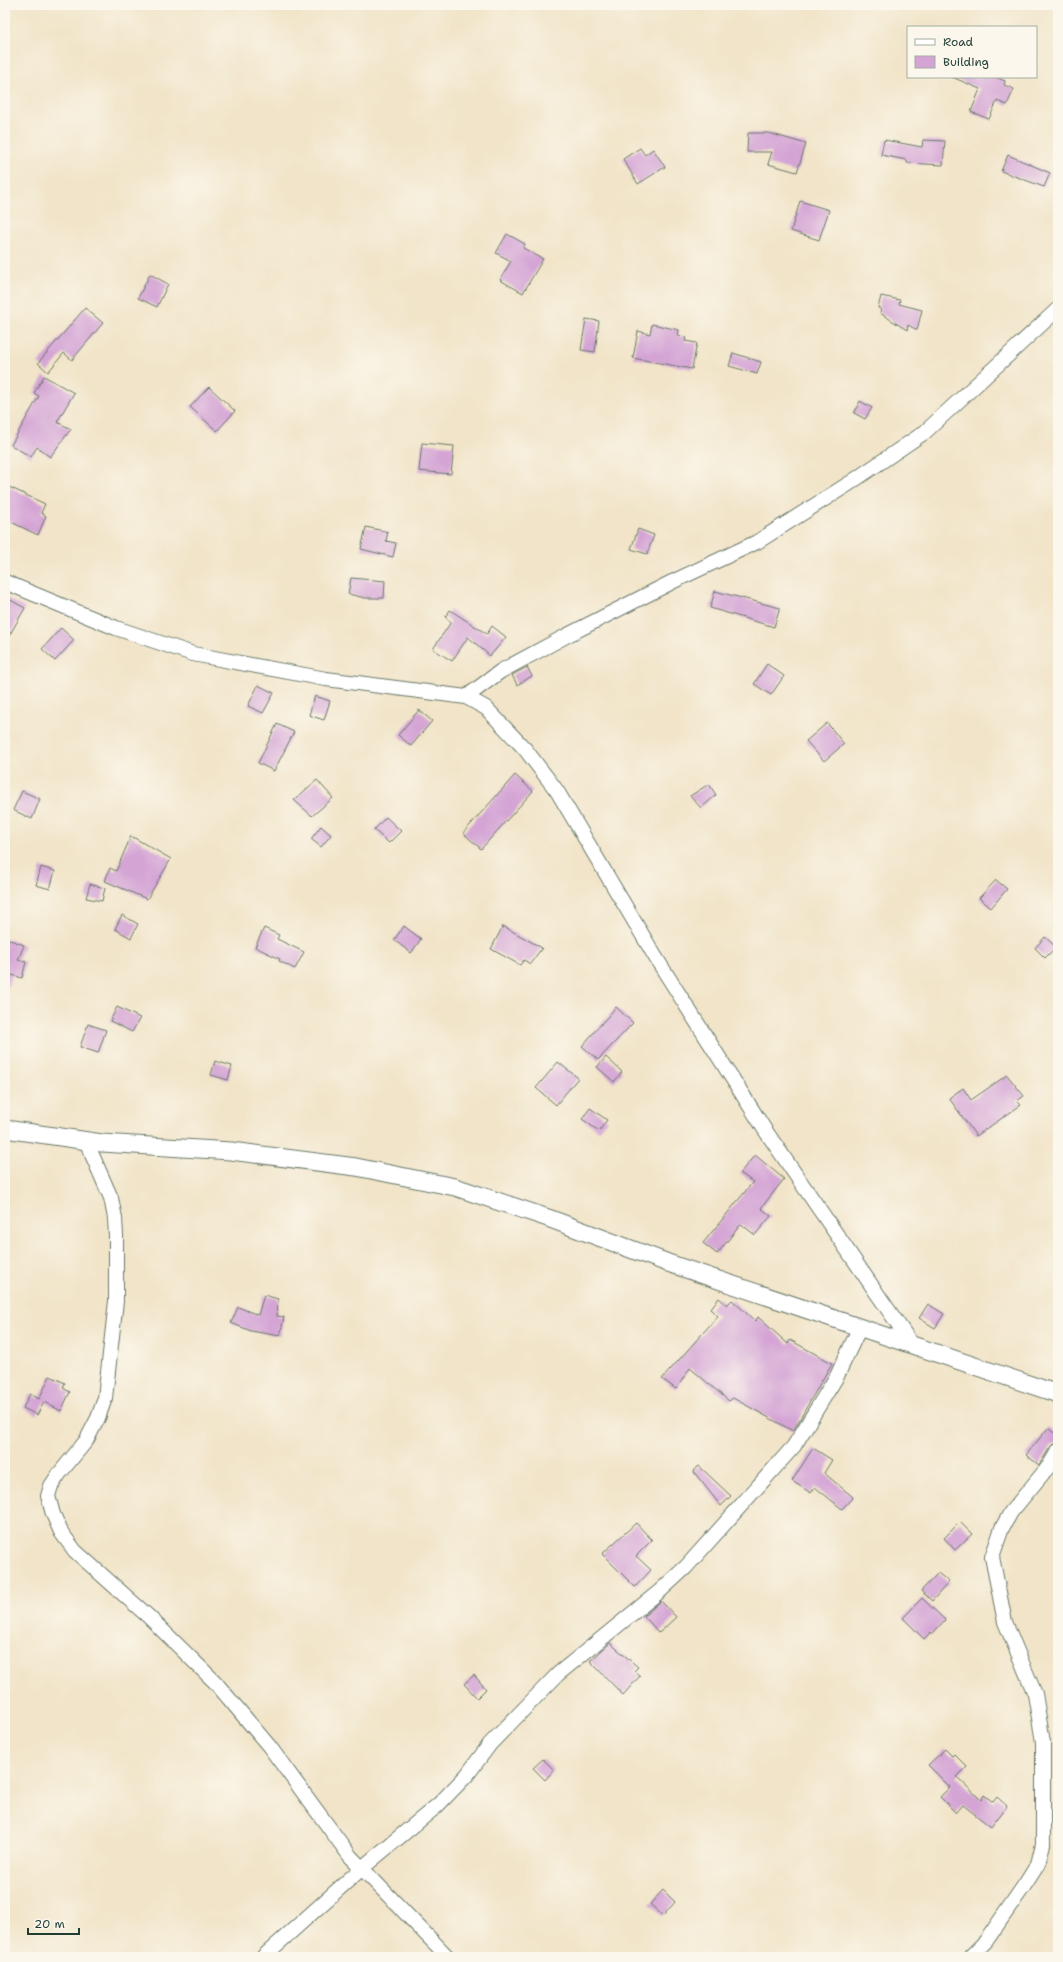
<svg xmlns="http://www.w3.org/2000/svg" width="1063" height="1962" viewBox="0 0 1063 1962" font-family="'Shantell Sans',sans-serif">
<rect width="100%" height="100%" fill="#fbf7ec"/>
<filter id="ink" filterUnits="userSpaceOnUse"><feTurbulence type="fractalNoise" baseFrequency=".025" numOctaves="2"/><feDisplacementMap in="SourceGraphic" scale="8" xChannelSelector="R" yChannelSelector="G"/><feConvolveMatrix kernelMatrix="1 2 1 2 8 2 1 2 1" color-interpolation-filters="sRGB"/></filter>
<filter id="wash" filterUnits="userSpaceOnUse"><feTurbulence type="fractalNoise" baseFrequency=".012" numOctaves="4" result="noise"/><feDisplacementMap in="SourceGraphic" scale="16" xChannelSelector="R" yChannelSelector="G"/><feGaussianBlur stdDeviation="0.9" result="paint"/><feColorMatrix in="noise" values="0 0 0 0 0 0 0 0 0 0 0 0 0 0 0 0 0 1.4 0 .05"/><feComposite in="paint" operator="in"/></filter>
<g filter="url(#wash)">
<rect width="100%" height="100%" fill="#f1e4c8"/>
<g id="blocks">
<path fill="#d4a4d5" d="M952 77H996L1005 81 1004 85 1014 89 1007 105 997 101 989 119 971 112 980 89Z
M748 133H769L806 144 797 172 768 164 772 152H747Z
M884 140 922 147 923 140 945 141 943 165 907 163V160L881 155Z
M640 148 645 155 653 149 665 167 638 184 623 159Z
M1008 155 1050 173 1044 187 1001 171Z
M800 201 829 210 819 240 791 231Z
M507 234 525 244 523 248 543 259 523 293 500 280 511 261 496 253Z
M150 274 168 284 157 307 138 298Z
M881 296 900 300 899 304 922 310 917 330 908 325 907 330 880 313 881 309 878 308Z
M85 308 103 323 72 360 64 353 48 372 38 363Z
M586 319 599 321 595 352 581 350Z
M652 324 679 330 678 336 686 337 685 341 697 343 692 369 633 358 638 331 650 334Z
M733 353 761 362 757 374 729 366Z
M44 376 74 393 57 422 71 429 50 457 37 447 31 457 11 445 39 396 34 393Z
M209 387 235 411 217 431 190 407Z
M860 401 872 408 865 419 854 413Z
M422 443 454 446 451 474 419 471Z
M5 485 45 504 41 513 46 516 38 535 5 519Z
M366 527 388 532 386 541 396 543 393 557 361 549Z
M638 529 654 535 647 554 631 549Z
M351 578 385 581 384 598H365L348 594Z
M715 591 780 608 774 627 710 608Z
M5 597 25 608 5 643Z
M450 610 487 634 492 626 506 637 490 656 468 637 452 661 433 649 451 622 445 617Z
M61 628 74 640 55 661 42 649Z
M767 664 784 676 771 695 754 684Z
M527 667 532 676 517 685 512 675Z
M258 685 274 693 263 713 248 706Z
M315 696 330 701 324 720 309 715Z
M419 710 432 721 411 746 398 735Z
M827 723 844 744 824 761 806 741Z
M277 724 294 732 274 771 258 763Z
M515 775 533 791 481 849 463 833Z
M317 780 333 798 312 816 294 800Z
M709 784 716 795 701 808 690 796Z
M22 791 40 799 32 819 13 810Z
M386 817 401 831 389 843 374 830Z
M321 826 331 835 321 847 311 839Z
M131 836 171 859 147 899 105 881 110 868 116 871Z
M41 867 55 871 50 889 36 885Z
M996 880 1007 889 991 908 979 898Z
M90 884 105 888 102 901 86 898Z
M122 915 138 924 131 938 115 929Z
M404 926 421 939 411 953 394 940Z
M503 926 542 948 530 964 524 960 520 965 491 949Z
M264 928 279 935 277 939 304 952 295 969 279 961 280 959 255 947Z
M1045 937 1056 947 1045 958 1035 948Z
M5 938 24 945 18 960 26 962 22 978 12 975 6 991Z
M117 1007 140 1018 132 1032 110 1021Z
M616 1007 633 1023 598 1060 582 1046Z
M88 1024 106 1030 98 1053 80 1047Z
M606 1057 622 1072 614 1082 597 1067Z
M215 1061 232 1066 228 1080 211 1075Z
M558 1062 578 1078 556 1105 536 1088Z
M1007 1075 1024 1096 1017 1101 1021 1105 976 1136 949 1098 963 1088 971 1100Z
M590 1108 607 1120 599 1131 582 1119Z
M755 1155 784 1179 761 1208 771 1216 755 1235 741 1224 717 1254 703 1243 753 1182 740 1173Z
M264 1295 278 1299 277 1316 284 1317 280 1336 251 1331 231 1323 238 1307 258 1315Z
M719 1298 727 1305 732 1300 755 1321 758 1317 788 1344 790 1340 832 1363 793 1431 733 1398 729 1401 690 1368 676 1389 662 1379 718 1316 710 1309Z
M928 1304 944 1314 935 1328 919 1318Z
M50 1376 65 1383 63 1388 70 1392 61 1411 44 1402 37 1415 23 1408 30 1394 39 1399Z
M1048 1428 1058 1436V1443L1051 1446 1039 1465 1026 1455Z
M813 1448 832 1460 824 1473 853 1497 842 1509 815 1487 811 1493 792 1481Z
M699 1466 731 1496 721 1506 693 1471Z
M960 1522 972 1534 955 1550 944 1538Z
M636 1523 652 1540 636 1556 651 1570 635 1587 602 1554Z
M938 1573 949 1582 932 1601 921 1591Z
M922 1598 945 1620 932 1634 931 1632 924 1639 903 1618Z
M661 1601 676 1617 659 1633 644 1616Z
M610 1643 638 1667 634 1671 640 1676 623 1695 590 1661Z
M474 1675 486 1689 477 1698 464 1684Z
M945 1749 952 1756 954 1754 967 1767 957 1777 981 1800 984 1795 993 1802 997 1797 1007 1806 991 1827 963 1805 956 1813 940 1797 950 1787 928 1765Z
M543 1759 554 1770 545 1780 533 1768Z
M663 1890 675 1902 663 1916 650 1904Z"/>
</g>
</g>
<g filter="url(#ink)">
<use href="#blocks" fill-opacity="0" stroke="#687768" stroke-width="1"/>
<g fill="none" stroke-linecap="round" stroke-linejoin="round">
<g stroke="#687768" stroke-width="16">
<path id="minor" d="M5 582 116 628 193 654 326 679 466 697 486 708 525 749 557 791 656 958 765 1130 911 1343
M466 697 501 671 566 636 672 582 757 542 850 483 925 432 1058 309
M86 1141 111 1198 115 1218 116 1236V1301L105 1398 98 1418 86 1441 59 1474 51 1486 48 1496 53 1514 61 1532 75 1551 149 1617 215 1682 269 1746 350 1856 448 1957
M263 1957 362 1868 438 1805 467 1775 490 1744 558 1674 660 1591 686 1567 794 1446 837 1376 860 1327
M970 1957 986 1941 1026 1883 1038 1864 1043 1844V1742L1035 1694 1005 1622 992 1557 1002 1528 1011 1512 1049 1466 1058 1451"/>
</g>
<g stroke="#687768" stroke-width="19">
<path id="tertiary" d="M5 1129 102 1143 231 1151 356 1167 455 1187 548 1218 668 1263 1058 1394"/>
</g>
<use href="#minor" stroke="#fff" stroke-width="14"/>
<use href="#tertiary" stroke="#fff" stroke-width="17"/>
</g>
</g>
<rect width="1063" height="1962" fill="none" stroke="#fbf7ec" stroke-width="20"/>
<rect x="907" y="26" width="130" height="52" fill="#fbf7ec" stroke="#a3ada2"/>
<rect x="915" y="39" width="20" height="6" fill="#ffffff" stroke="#a3ada2"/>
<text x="943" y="46" font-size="12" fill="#1f3d34">Road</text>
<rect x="915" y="56" width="20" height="12" fill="#d4a4d5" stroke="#a3ada2"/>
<text x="943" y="66" font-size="12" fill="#1f3d34">Building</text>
<path d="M28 1928v6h51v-6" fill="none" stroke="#1f3d34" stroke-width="2"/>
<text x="34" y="1928" font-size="12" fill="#1f3d34" stroke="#fbf7ec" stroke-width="3" paint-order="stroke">20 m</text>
</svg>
